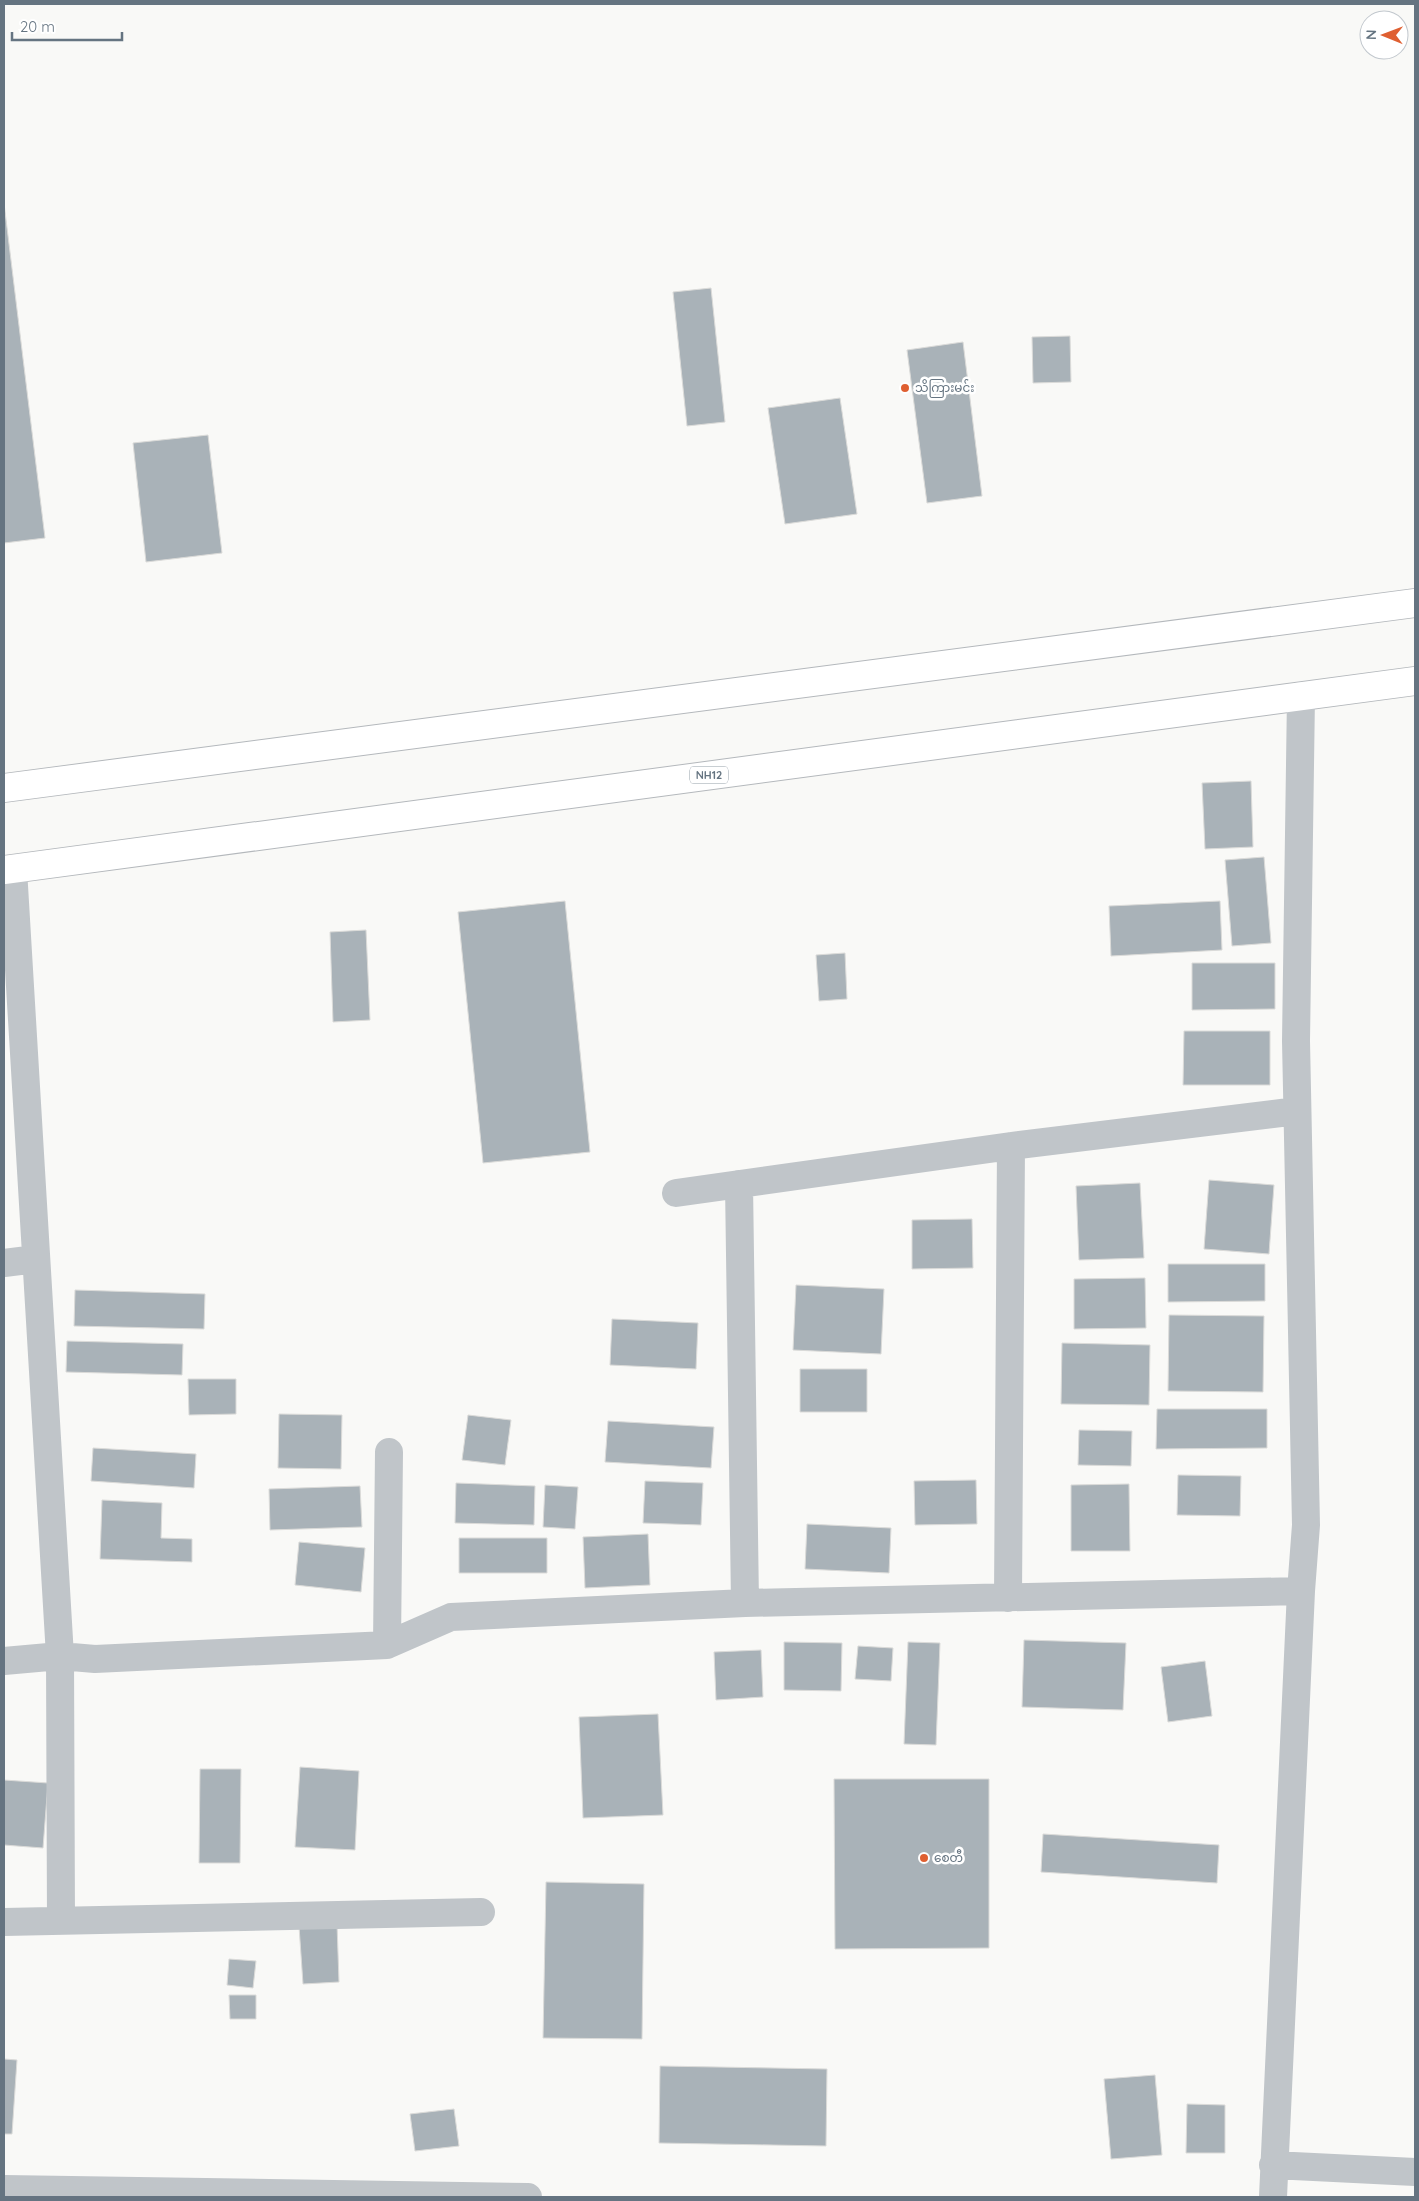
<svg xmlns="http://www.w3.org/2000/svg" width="1419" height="2201" viewBox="0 0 1419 2201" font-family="Quicksand,'Noto Sans Myanmar',sans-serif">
<rect width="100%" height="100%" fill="#f9f9f7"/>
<path fill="#a9b2b8" stroke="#dbdbd9" d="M4 203 45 538 4 543Z
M711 288 725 422 687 426 673 292Z
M1070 336 1071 382 1033 383 1032 337Z
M963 342 982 496 927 503 907 350Z
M840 398 857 514 785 524 768 408Z
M208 435 222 553 146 562 133 443Z
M1251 781 1253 847 1205 849 1202 783Z
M1264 857 1271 943 1232 946 1225 860Z
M565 901 590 1152 483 1163 458 912Z
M1220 901 1222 950 1111 956 1109 906Z
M366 930 370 1020 333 1022 330 932Z
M845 953 847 999 819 1001 816 955Z
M1192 963H1275V1009L1192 1010Z
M1184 1031H1270V1085H1183Z
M1209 1180 1274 1185 1269 1254 1204 1249Z
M1140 1183 1144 1258 1079 1260 1076 1186Z
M972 1219 973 1268 912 1269V1220Z
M1168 1264H1265V1301L1168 1302Z
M1145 1278 1146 1328 1074 1329V1279Z
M796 1285 884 1289 881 1354 793 1350Z
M75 1290 205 1294 204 1329 74 1326Z
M1169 1315 1264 1316 1263 1392 1168 1391Z
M612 1319 698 1323 696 1369 610 1365Z
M67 1341 183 1344 182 1375 66 1372Z
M1062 1343 1150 1345 1149 1405 1061 1404Z
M800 1369H867V1412H800Z
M188 1379H236V1414L189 1415Z
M1157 1409H1267V1448L1156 1449Z
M279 1414 342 1415 341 1469 278 1468Z
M468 1415 511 1420 505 1465 462 1460Z
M608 1421 714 1427 711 1468 605 1462Z
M1079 1430 1132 1431 1131 1466 1078 1465Z
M93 1448 196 1454 194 1488 91 1481Z
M1178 1475 1241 1476 1240 1516 1177 1515Z
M976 1480 977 1524 915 1525 914 1481Z
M645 1481 703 1483 701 1525 643 1523Z
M456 1483 535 1486 534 1525 455 1523Z
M1129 1484 1130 1551H1071V1485Z
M545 1485 578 1487 575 1529 543 1527Z
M360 1486 362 1527 270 1530 269 1489Z
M102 1500 162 1503 161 1538 192 1539V1562L100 1559Z
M807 1524 891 1528 889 1573 805 1569Z
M648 1534 650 1585 585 1588 583 1537Z
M459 1538H547V1573H459Z
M299 1542 365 1548 361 1592 295 1585Z
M1024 1640 1126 1643 1123 1710 1022 1707Z
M784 1642 842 1643 841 1691 784 1690Z
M908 1642 940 1643 936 1745 904 1744Z
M858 1646 893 1648 891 1681 855 1679Z
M761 1650 763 1697 716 1700 714 1652Z
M1205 1661 1212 1716 1168 1722 1161 1667Z
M658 1714 663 1815 583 1818 579 1717Z
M300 1767 359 1771 355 1850 295 1847Z
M200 1769H241L240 1863H199Z
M834 1779H989V1948L835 1949Z
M4 1780 48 1783 43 1848 4 1845Z
M1043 1834 1219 1845 1217 1883 1041 1872Z
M546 1882 644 1884 642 2039 543 2038Z
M337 1924 339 1982 303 1984 299 1926Z
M229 1959 256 1961 253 1988 227 1985Z
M229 1995H256V2019H230Z
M4 2059 17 2060 12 2134H4Z
M660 2066 827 2069 826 2146 659 2143Z
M1155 2075 1162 2155 1111 2159 1104 2079Z
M1187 2104 1225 2105V2153H1186Z
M454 2109 459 2146 415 2151 410 2114Z"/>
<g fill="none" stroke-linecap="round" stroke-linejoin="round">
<g stroke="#b4b8bc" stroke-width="30">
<path id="trunk" d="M4 788 1415 603
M4 870 1415 681"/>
</g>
<path stroke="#c0c5c9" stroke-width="28" d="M13 869 60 1656 61 1921
M739 1184 745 1603
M676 1193 1011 1146 1297 1111
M4 1263 36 1259
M1008 1598 1011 1146
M387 1645 389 1452
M4 1661 60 1656 95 1659 387 1645 451 1617 745 1603 1301 1591
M4 1922 481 1912
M1273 2165 1415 2172
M4 2189 528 2197
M1273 2197 1301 1591 1306 1525 1296 1041 1301 696"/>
<use href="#trunk" stroke="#fff" stroke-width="28"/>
</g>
<g fill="#df5f31" stroke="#fff" stroke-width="2">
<circle cx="905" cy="388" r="5"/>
<circle cx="924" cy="1858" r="5"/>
</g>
<g text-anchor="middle" stroke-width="5" stroke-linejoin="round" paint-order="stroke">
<rect fill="#fff" stroke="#939ea7" stroke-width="1" x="690" y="766.5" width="38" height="17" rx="4"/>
<g font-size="11" font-weight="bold" fill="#657481">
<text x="709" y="779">NH12</text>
</g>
<g font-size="12" fill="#657481" stroke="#fff" text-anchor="start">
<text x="915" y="392">သိကြားမင်း</text>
<text x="934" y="1862">စေတီ</text>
</g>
</g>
<rect width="1419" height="2201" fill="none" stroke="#657481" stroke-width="10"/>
<g transform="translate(1384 35) rotate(271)"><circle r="24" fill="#ffffff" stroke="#c1c7cd"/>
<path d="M0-4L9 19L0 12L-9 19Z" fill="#df5f31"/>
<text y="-8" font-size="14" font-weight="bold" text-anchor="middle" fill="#657481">N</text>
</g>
<path d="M12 32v8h110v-8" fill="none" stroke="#657481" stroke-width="2.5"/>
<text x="20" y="32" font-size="15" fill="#657481" stroke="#ffffff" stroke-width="4" paint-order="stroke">20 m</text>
</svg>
